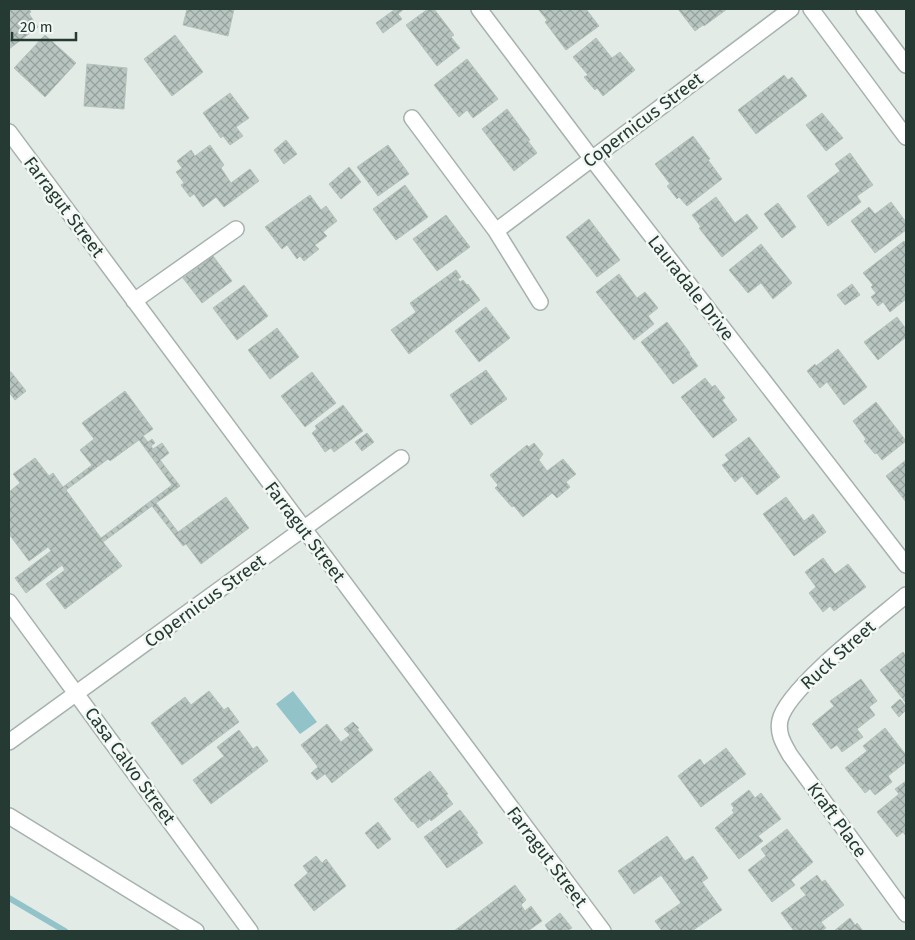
<svg xmlns="http://www.w3.org/2000/svg" width="915" height="940" viewBox="0 0 915 940" font-family="'Fira Sans',sans-serif">
<defs>
<pattern id="building-cross-hatch" width="8" height="8" patternUnits="userSpaceOnUse" patternTransform="scale(1.25)"><rect width="8" height="8" fill="#b8c5c0"/><path d="M0 0l8 8M0 8l8-8" fill="none" stroke="#95a19d"/></pattern>
</defs>
<rect width="100%" height="100%" fill="#e3ebe7"/>
<path fill="#91c3c9" d="M293 691 317 722 300 734 276 704Z"/>
<g fill="none" stroke-linecap="round" stroke-linejoin="round">
<path stroke="#91c3c9" stroke-width="6" d="M9 898 65 931"/>
</g>
<path fill="url(#building-cross-hatch)" stroke="#b6c3bd" fill-rule="evenodd" d="M9 9H29L31 12 29 14 38 27 9 49Z
M187 9H234L228 36 183 25Z
M393 9H404L398 14 402 19 383 33 376 23 394 10Z
M428 9H434L454 35 451 37 460 48 437 66 406 25Z
M538 9H586L599 26 566 50 545 22 547 20Z
M678 9H727L704 26 703 25 695 31Z
M45 35 76 63 45 97 14 68Z
M175 35 203 72 172 96 144 59Z
M596 38 612 58 620 52 635 70 603 96 597 88 595 90 584 77 588 75 573 57Z
M467 59 498 99 473 118 467 110 459 117 434 85Z
M87 64 127 68 124 109 84 106Z
M784 75 788 80 792 77 807 96 756 134 738 110Z
M230 93 249 118 236 127 243 136 230 145 223 136 221 138 203 113Z
M507 109 530 140 528 141 537 153 514 171 482 129Z
M822 113 843 138 826 151 806 125Z
M693 136 710 159 708 160 722 179 687 206 679 197 677 199 667 186 670 184 655 164Z
M286 140 297 154 284 164 274 150Z
M210 145 224 165 221 168 231 183 250 169 259 181 224 207 216 197 203 207 194 194 190 197 181 185 184 183 176 172 182 168 177 161 191 150 195 156Z
M388 145 409 174 378 196 357 167Z
M850 153 873 185 857 196 861 202 828 226 807 196 840 171 835 164Z
M349 167 361 182 341 199 329 184Z
M405 185 428 217 396 240 373 209Z
M310 195 321 210 326 206 337 221 323 232 327 236 315 245 319 249 304 261 300 256 297 259 287 245 282 249 265 227Z
M716 197 735 223 747 214 758 228 722 257 699 228 701 227 692 215Z
M891 202 906 222V230L875 253 851 221 869 207 875 214Z
M778 203 796 227 782 238 764 214Z
M446 215 470 247 437 271 413 239Z
M589 219 620 260 597 277 566 237Z
M904 241 906 244V299L890 312 883 302 878 306 871 297 876 293 871 287 873 285 863 273Z
M761 244 792 283 773 299 761 283 748 293 729 270Z
M213 256 232 281 202 303 183 278Z
M456 270 461 277 458 279 460 282 463 280 467 285 468 284 480 300 409 354 391 330 416 312 410 303Z
M619 274 637 298 645 292 658 308 648 316 654 324 634 340 596 292Z
M852 284 860 295 845 305 837 295Z
M244 285 268 316 237 340 213 308Z
M486 307 510 338 479 362 455 331Z
M897 317 906 329V337L878 360 864 342Z
M667 322 690 353 689 354 698 366 673 384 641 342Z
M277 328 299 357 270 379 248 350Z
M838 349 867 387 844 405 827 382 820 388 807 371 815 364 816 366Z
M486 370 507 399 471 425 450 395Z
M9 372H11L26 391 15 400 9 392Z
M312 372 336 403 305 427 281 396Z
M705 378 712 387 715 385 725 398 722 400 737 420 713 438 681 397Z
M125 391 153 429 143 436 148 442 152 439 155 443 151 446 153 449 162 443 169 453 160 460 180 486 156 503 178 532 226 497 249 528 201 564 186 544 183 546 152 506 103 542 122 566 65 609 46 584 65 570 62 565 26 593 15 578 51 551 48 547 29 561 9 534V492L20 483 13 474 35 458 49 476 53 473 63 487 92 465 80 450 94 439 82 423ZM139 440 172 485 101 538 66 490 108 459 110 461Z
M876 402 906 441 882 460 877 453 875 454 864 441 866 439 853 421Z
M343 405 363 431 334 452 331 448 325 452 312 433 317 429 315 426Z
M367 433 374 442 362 451 355 442Z
M749 437 780 477 757 495 742 476 735 482 722 465 729 460 725 455Z
M534 443 543 454 539 460 547 471 563 459 576 474 566 482 570 487 557 498 552 493 523 517 514 506 512 507 495 488 498 485 490 475 527 445 529 447Z
M906 460V502L886 476Z
M786 497 804 521 813 514 826 532 794 556 763 514Z
M823 558 835 574 848 564 866 587 834 611 830 606 823 612 809 593 816 587 805 572Z
M903 652 906 656V703L880 670Z
M861 679 877 701 869 707 875 715 857 729 863 737 842 752 837 745 831 749 812 724 834 706 830 701Z
M209 691 224 710 228 707 239 722 182 765 151 723 185 697 191 705Z
M900 699 906 706V710L899 717 891 707Z
M353 722 359 728 357 729 373 750 332 783 325 774 317 780 311 773 318 767 301 745 327 724 341 742 350 735 344 729Z
M885 728 906 755V762L888 776 892 782 875 795 870 789 865 793 845 768 867 751 863 746Z
M239 730 253 749 257 746 268 761 211 804 193 780 224 756 217 747Z
M726 748 746 774 701 807 678 776 700 759 704 765Z
M430 771 448 794 446 795 453 804 431 821 430 819 418 828 413 821 412 822 394 799Z
M906 781V836L903 832 897 837 877 812 899 794 895 789Z
M749 790 755 798 761 793 781 819 758 836 763 841 739 859 715 828 734 813 732 810 734 808 731 804Z
M460 810 478 833 476 834 483 843 447 868 424 837Z
M378 822 391 839 378 849 365 833Z
M787 829 813 862 791 880 795 885 772 902 748 870 766 856 761 849Z
M667 836 685 861 693 856 708 878 702 882 722 910 692 931H662L655 921 681 903 661 875 634 894 618 871Z
M316 856 322 863 326 859 346 886 314 911 294 885 308 873 303 866Z
M817 875 822 882 825 880 844 905 821 922 826 928 821 931H794L781 913 806 895 800 888Z
M515 885 526 900 521 905 525 911 531 906 542 921 528 931H454Z
M560 913 572 928 567 931H549L545 925Z
M850 918 855 925 857 923 863 931H834Z"/>
<g fill="none" stroke-linecap="round" stroke-linejoin="round">
<g stroke="#a6b2ad" stroke-width="18">
<path id="minor" d="M479 9 592 159 906 565
M811 9 906 137
M864 9 906 65
M412 118 496 231 540 302
M9 132 603 931
M496 231 791 9
M134 301 236 229
M906 595C878 619 787 688 780 720 777 734 784 744 790 755L906 914
M9 602 250 931
M9 742 401 458
M9 816 196 931"/>
</g>
<use href="#minor" stroke="#fff" stroke-width="15"/>
</g>
<g text-anchor="middle" stroke-width="5" stroke-linejoin="round" paint-order="stroke">
<g font-size="18" fill="#253a33" stroke="#f3f8f5">
<text transform="translate(643 120) rotate(-37)" y="6">Copernicus Street</text>
<text transform="translate(64 207) rotate(53)" y="6">Farragut Street</text>
<text transform="translate(691 288) rotate(52)" y="6">Lauradale Drive</text>
<text transform="translate(305 532) rotate(53)" y="6">Farragut Street</text>
<text transform="translate(205 601) rotate(-36)" y="6">Copernicus Street</text>
<text transform="translate(838 655) rotate(-42)" y="6">Ruck Street</text>
<text transform="translate(130 766) rotate(54)" y="6">Casa Calvo Street</text>
<text transform="translate(837 820) rotate(54)" y="6">Kraft Place</text>
<text transform="translate(547 857) rotate(53)" y="6">Farragut Street</text>
</g>
</g>
<rect width="915" height="940" fill="none" stroke="#253a33" stroke-width="20"/>
<path d="M12 32v8h64v-8" fill="none" stroke="#253a33" stroke-width="2.5"/>
<text x="20" y="32" font-size="15" fill="#253a33" stroke="#f3f8f5" stroke-width="4" paint-order="stroke">20 m</text>
</svg>
